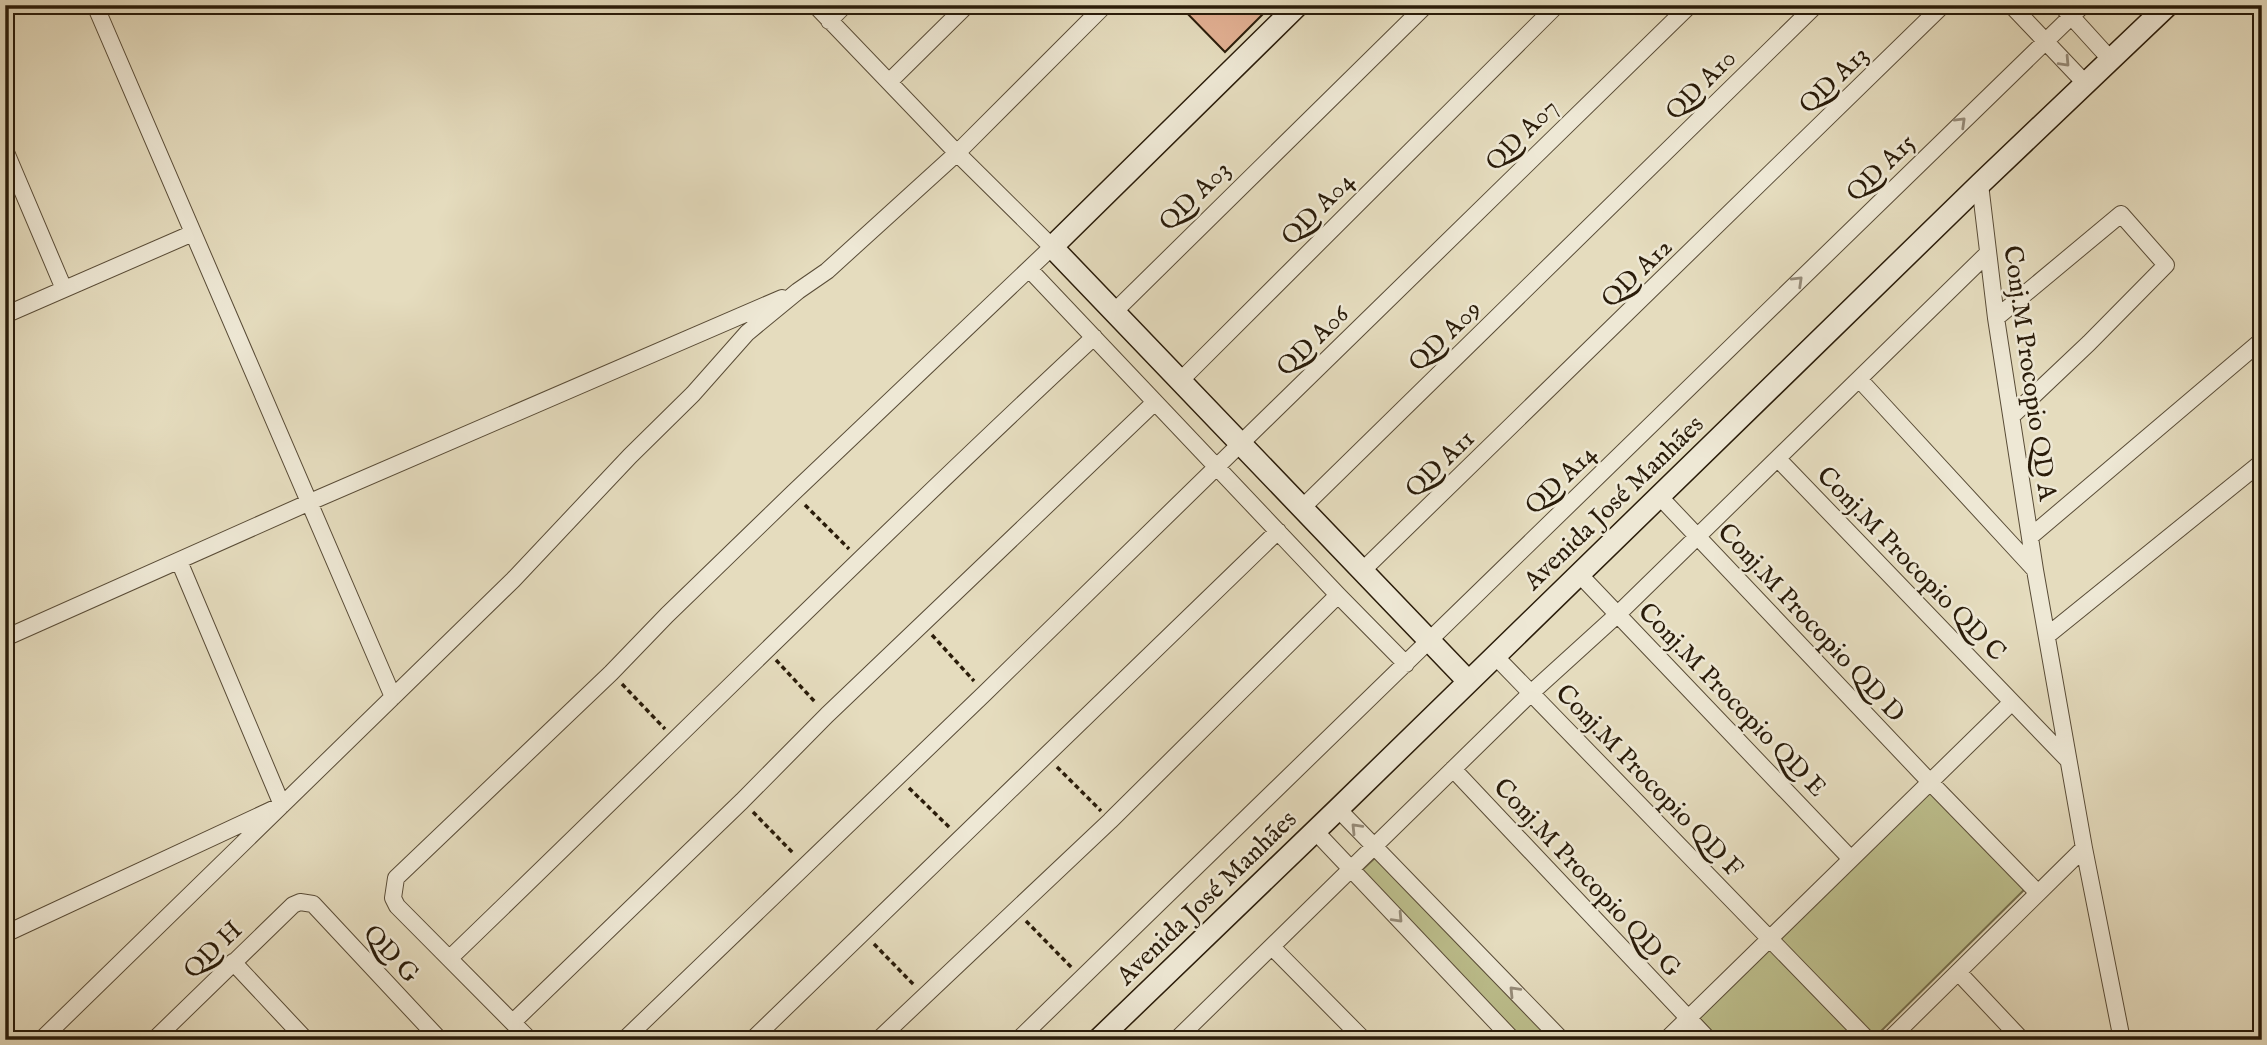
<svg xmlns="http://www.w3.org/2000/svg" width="2267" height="1045" viewBox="0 0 2267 1045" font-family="'IM FELL English',serif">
<rect width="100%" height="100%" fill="#e5dcbe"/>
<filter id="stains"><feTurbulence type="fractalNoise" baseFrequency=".00286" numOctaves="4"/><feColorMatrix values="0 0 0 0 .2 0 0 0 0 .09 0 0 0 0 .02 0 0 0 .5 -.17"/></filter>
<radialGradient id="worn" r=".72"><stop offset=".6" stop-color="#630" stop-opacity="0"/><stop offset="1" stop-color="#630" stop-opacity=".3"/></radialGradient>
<path fill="#bcbe8c" stroke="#736d4b" stroke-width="2" d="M1930 789 2027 887 1872 1040H1720L1698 1017Z
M1378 855 1552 1040H1520L1361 871Z"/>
<path fill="#e2b093" stroke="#2a1c0a" stroke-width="2" d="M1179 5H1255L1264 13 1225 52Z"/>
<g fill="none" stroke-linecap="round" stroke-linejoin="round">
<g stroke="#594c37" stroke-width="18">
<path id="street" d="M95 5 393 697
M2011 5 2085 83
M2061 5 2111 60
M829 21 845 5
M890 81 967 5
M5 150 64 289
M1980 184 1996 318 2035 570 2084 848 2122 1040
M1029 269 1338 595 1406 664
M1114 312 1426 5
M5 315 193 233
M1996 318 2121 214 2166 265 2089 343 2013 415
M1859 379 2035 570
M1180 381 1557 5
M1778 459 2067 759
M1659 496 1930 782 2038 893
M1302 508 1816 5
M2030 537 2262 340
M1363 570 1943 5
M1579 574 1851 859
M2048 635 2262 462
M5 638 310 502 782 298
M1495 656 1868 1040
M1453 769 1709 1040
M1338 809 1562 1040
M1315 831 1513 1040
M5 934 282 805 179 561
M1272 947 1364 1040
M450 958C665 751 876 540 1094 337
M233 962 306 1040
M1958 972 2022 1040
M513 1022 742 801 827 715 1155 402
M41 1040 513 580 630 456 693 394 747 333 798 291 827 271 957 153 1105 5
M154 1040 293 905 300 902 313 904 440 1040
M530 1040 397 906 393 898 396 878 611 673 667 615 793 493 1052 247 957 153 815 5
M624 1040 985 693 1690 5
M752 1040 1278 531
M878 1040 1110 821 1338 595
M1018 1040 2083 5
M1176 1040 1531 693 1618 614 1988 253
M1666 1040 2012 702
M1889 1040 2084 848"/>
</g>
<g stroke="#2a1c0a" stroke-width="24">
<path id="secondary" d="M1298 5 1052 247 1468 681
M1098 1040 1338 809 1980 184 2168 5"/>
</g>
<path stroke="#2a1c0a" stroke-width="3.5" stroke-dasharray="5 3.5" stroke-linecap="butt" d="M805 505 849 549
M932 635 974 681
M776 660 816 703
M622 684 665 729
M1057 767 1101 811
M909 788 949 827
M753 812 794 854
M1026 921 1072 968
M874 944 915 986"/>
<use href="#street" stroke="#eee8d5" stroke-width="16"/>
<use href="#secondary" stroke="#eee8d5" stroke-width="21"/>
</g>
<defs><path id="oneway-chevron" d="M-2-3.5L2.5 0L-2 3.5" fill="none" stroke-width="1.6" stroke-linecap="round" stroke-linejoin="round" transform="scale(1.75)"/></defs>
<g stroke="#968c7a">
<use href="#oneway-chevron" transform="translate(2065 62) rotate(47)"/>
<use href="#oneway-chevron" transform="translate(1961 122) rotate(-44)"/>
<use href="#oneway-chevron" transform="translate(1798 281) rotate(-44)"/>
<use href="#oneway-chevron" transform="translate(1356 828) rotate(-134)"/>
<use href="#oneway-chevron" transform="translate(1398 918) rotate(47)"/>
<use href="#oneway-chevron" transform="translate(1514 991) rotate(-134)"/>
</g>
<g text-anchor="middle" stroke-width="5" stroke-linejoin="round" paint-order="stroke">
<g font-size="26" fill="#2a1c0a" stroke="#eee8d5">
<text transform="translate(1833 79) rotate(-44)" y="9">QD A13</text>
<text transform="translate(1700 84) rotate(-45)" y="9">QD A10</text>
<text transform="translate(1521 134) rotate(-45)" y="9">QD A07</text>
<text transform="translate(1880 167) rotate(-44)" y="9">QD A15</text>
<text transform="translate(1194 195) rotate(-44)" y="9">QD A03</text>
<text transform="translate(1317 208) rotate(-45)" y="9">QD A04</text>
<text transform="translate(1636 272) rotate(-44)" y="9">QD A12</text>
<text transform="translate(1444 335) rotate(-44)" y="9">QD A09</text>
<text transform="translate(1312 340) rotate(-44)" y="9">QD A06</text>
<text transform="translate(2031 373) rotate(82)" y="9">Conj.M Procopio QD A</text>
<text transform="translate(1439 463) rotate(-44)" y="9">QD A11</text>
<text transform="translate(1560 479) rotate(-44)" y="9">QD A14</text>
<text transform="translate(1613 502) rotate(-44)" y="9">Avenida José Manhães</text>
<text transform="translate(1912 563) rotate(46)" y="9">Conj.M Procopio QD C</text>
<text transform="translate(1812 622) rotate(47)" y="9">Conj.M Procopio QD D</text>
<text transform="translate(1733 699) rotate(46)" y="9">Conj.M Procopio QD E</text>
<text transform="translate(1650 780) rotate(46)" y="9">Conj.M Procopio QD F</text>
<text transform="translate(1588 877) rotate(47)" y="9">Conj.M Procopio QD G</text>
<text transform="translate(1206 897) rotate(-44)" y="9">Avenida José Manhães</text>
<text transform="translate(212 949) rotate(-44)" y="9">QD H</text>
<text transform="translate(392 953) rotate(47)" y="9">QD G</text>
</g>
</g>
<rect width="2267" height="1045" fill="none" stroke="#e5dcbe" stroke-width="28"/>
<rect x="7" y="7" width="2253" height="1031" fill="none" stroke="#2a1c0a" stroke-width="3.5"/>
<rect x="14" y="14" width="2239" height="1017" fill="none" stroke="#2a1c0a" stroke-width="2"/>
<rect width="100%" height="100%" filter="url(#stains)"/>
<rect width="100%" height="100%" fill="url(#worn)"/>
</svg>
